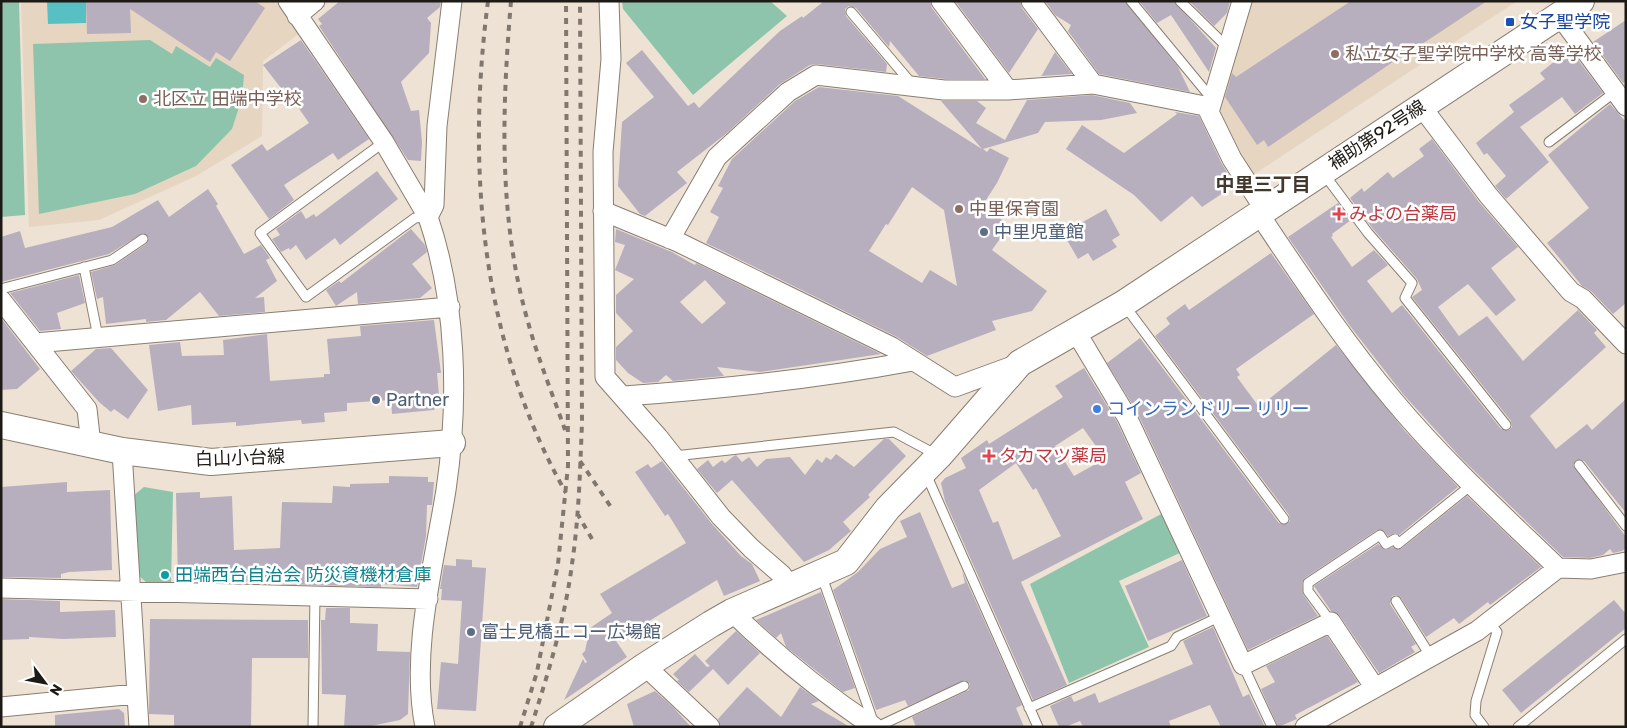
<svg xmlns="http://www.w3.org/2000/svg" width="1627" height="728" viewBox="0 0 1627 728" font-family="Rubik,'Noto Sans JP',sans-serif">
<rect width="100%" height="100%" fill="#eee2d4"/>
<path fill="#e6d5c0" d="M21 1H276L289 22 300 33 263 61 262 136 196 176 99 220 29 227Z
M1250 1H1517L1253 175 1217 108Z"/>
<path fill="#8ec4ab" d="M1 1H19L25 215 1 217Z
M622 1H770L787 16 693 95 623 9Z
M150 40 172 54 176 46 210 67 216 58 244 75 242 98 232 129 196 166 135 194 39 214 33 44Z
M144 487 173 492 171 584 149 585 135 572 133 496Z
M1165 512 1184 551 1119 581 1149 647 1069 683 1030 584Z"/>
<path fill="#58c0c3" d="M47 1H86V23L48 24Z"/>
<path fill="#b8afbe" fill-rule="evenodd" d="M86 1H255L265 8 230 61 216 52 210 62 130 9 131 33 87 34Z
M340 1H441L440 7 427 18 431 23 429 53 401 82 411 111 419 110 422 142 421 161 408 160 319 26 322 24 318 19Z
M824 1H930L932 8 985 79H945L919 76 890 41 889 47 856 8 849 6 845 9 846 16 887 64 886 72 817 64 810 65 780 84 727 133 677 172 687 183 645 216 640 214 618 186 622 122 654 97 626 63 642 50 688 106 694 102 699 108 780 31 802 16 803 18Z
M955 1H1020L1022 8 1038 29 1009 73Z
M1045 1H1125L1178 67 1190 92 1099 74 1068 31 1071 25 1055 15Z
M1139 1H1174L1216 48 1209 72 1171 15 1157 23Z
M1189 1H1230L1227 13 1214 26Z
M1351 1H1487L1407 54 1406 53 1268 147 1264 140 1257 145 1225 97 1232 73 1236 77Z
M1626 20V81L1623 83 1593 42Z
M301 40 369 139 338 160 333 153 284 185 294 200 269 219 231 165 262 144 267 151 309 123 284 87 281 88 263 65Z
M1570 49 1603 93 1575 114 1562 97 1520 127 1549 162 1506 199 1495 186 1506 176 1487 153 1484 155 1476 143 1514 112 1509 105 1545 79 1540 73Z
M1055 52 1072 74 1041 76 1042 75Z
M819 87 898 96 982 149 941 101H977L986 108 976 123 1005 140 1027 100 1092 95 1130 103 1137 113 1101 120 1045 122 1038 133 983 149 987 152 990 148 1009 158 997 183 984 203 1002 220 1004 233 992 250 1047 291 1032 311 992 321 996 330 927 356 897 337 706 243 719 217 710 212 723 188 718 186 732 159 795 101ZM912 187 944 210 957 286 930 270 922 283 869 251 886 224 888 225Z
M1610 104 1626 122V303L1613 314 1591 291 1582 286 1547 243 1589 208 1548 155Z
M1175 112 1199 116 1222 164 1235 185 1202 207 1192 196 1161 222 1134 195 1066 149 1082 125 1124 153 1177 114Z
M1432 139 1479 202 1518 247 1491 268 1516 300 1496 316 1468 284 1438 307 1459 336 1487 316 1523 361 1578 310 1597 330 1594 333 1606 347 1530 416 1556 449 1587 424 1592 430 1626 399V513L1584 461 1576 460 1573 465 1626 537V548L1622 551 1613 553 1610 549 1603 555 1590 558 1563 557 1461 458 1403 394 1350 326 1288 237 1338 203 1351 220 1332 234 1333 236 1331 237 1352 267 1374 250 1388 265 1367 281 1392 313 1402 305 1501 429 1509 430 1512 427 1511 421 1412 297 1422 290 1417 279 1373 229 1350 198 1362 188 1364 192 1388 172 1393 178 1424 156 1419 149Z
M377 171 398 199 340 245 335 238 306 260 296 245 290 250 289 248 281 252 272 239 280 235 276 229 301 211 306 219 314 214 316 217Z
M208 189 218 204 216 206 244 254 261 245 270 258 266 260 277 281 255 298 264 297 265 312 219 316 200 292 166 320 146 322V319L106 324 103 297 97 299 91 272 115 265 146 244 149 238 143 233 109 254 1 282V237L20 231 25 248 112 227 158 200 169 217Z
M1106 209 1120 235 1112 240 1117 247 1093 261 1088 253 1078 259 1063 233Z
M411 229 425 245 427 252 412 264 432 288 420 298 358 304 357 292 336 306 326 290 339 281 341 283Z
M616 229 672 252 695 265 696 263 881 354 760 372 717 367 724 376 673 381 666 375 658 382 643 383 628 373 616 360V347L633 331 616 313V295L634 279 615 270 625 245 615 242ZM705 280 726 303 702 324 680 302Z
M1271 253 1314 314 1236 369 1240 375 1237 377 1259 407 1336 345 1405 431 1458 487 1399 535 1395 533 1388 536 1383 530H1377L1305 578 1302 583 1303 594 1318 616 1248 650 1137 412 1107 363 1140 338 1279 523 1287 524 1290 521 1289 515 1155 336 1170 324 1166 318 1185 304 1189 310Z
M79 275 85 303 57 313 61 329 40 331 10 293Z
M1 318 40 369 17 389 1 390Z
M434 320 441 373H437L439 395 434 410 392 414 391 400 347 403V411L324 413 325 422 302 424 301 420 236 426V422L192 425 191 405 158 411 149 345 180 342 182 356 224 355 223 340 267 334 270 381 324 377V374H330L327 339 361 336 360 326Z
M111 348 148 390 128 419 114 409 111 412 99 402 71 371 96 349Z
M1084 368 1117 422 1141 473 1125 482 1143 519 1021 582 1067 685 1033 700 945 501 941 483 945 478 966 468 961 458 987 440 989 444 1063 397 1055 386ZM1083 428 1105 459 1074 476 1055 446ZM1016 463 1033 490 1036 488 1061 536 1013 560 998 521 993 523 979 490Z
M884 439H889L906 456 868 495 870 497 843 522 851 531 829 550 804 562 732 480 717 493 697 469 708 460 713 467 722 460 725 463 734 456 736 455 742 462 749 457 757 467 766 459 790 457 805 475 817 459 822 463 826 457 831 460 836 454 854 467Z
M662 461 712 524 741 556 752 564 760 581 724 596 717 580 616 641 627 657 564 700 583 659 585 663 587 662 582 654 585 651 590 628 612 613 600 594 686 543 668 514 665 516 635 472 648 464 651 468Z
M389 476 428 477V482H434L432 505H427L426 536 417 587 381 584V587L280 584V581L236 582V576L198 577V582L178 581 176 493 200 492V498L232 496 234 550 280 548 282 502 332 503 333 486 350 487V484L389 483Z
M67 482V492L110 490 112 570 69 572 61 574V578L1 577V487Z
M1467 496 1541 567 1490 605 1488 602 1459 624 1454 618 1426 637 1401 598 1396 595 1392 596 1390 604 1416 644 1411 647 1415 652 1379 673 1340 616 1331 611 1314 586 1378 544 1386 550 1393 547 1401 549Z
M920 512 952 588 965 583 962 571 1022 705 1016 708 1024 727H916L912 717 969 690 970 684 965 680 908 706 905 700 876 710 833 590 858 572 880 549 907 537 900 521Z
M456 559 472 560V567L486 568 476 711 437 709 441 662 458 664 462 601 441 600 442 589H440L444 565 456 566Z
M1182 560 1207 616 1148 641 1125 586Z
M821 592 855 688 843 692 786 647 781 633 776 638 756 620Z
M1 599 60 601V612L115 610 116 637 63 639 29 637V639L1 640Z
M1614 600 1626 614V628L1521 713 1502 690Z
M326 608H350V623L378 624 377 651 410 652 408 714 400 720 366 727H344L346 695 322 694 321 620H325Z
M150 619 308 620V658H252L251 727H174V715L149 714Z
M1213 627 1243 697 1249 694 1265 727H1221L1210 705 1169 721 1171 727H1083L1080 721 1065 727H1059L1050 706 1071 696 1074 702 1095 693 1099 703 1193 664 1183 641Z
M736 631 760 653 728 685 713 669 689 692 677 681 679 680 673 674 695 654 707 667 710 666 705 661Z
M1327 636 1358 682 1295 715 1297 719 1278 727 1261 689 1275 682 1266 666Z
M747 687 781 717 800 687 819 701 811 704 850 727H721L718 719Z
M655 691 673 707 691 727H634L627 704Z
M119 709 124 713 125 727H55V715Z"/>
<g fill="none" stroke-linecap="round" stroke-linejoin="round">
<g stroke="#897e71" stroke-width="11">
<path id="lane" d="M1131 1 1212 99
M1180 1 1227 47
M851 12 912 84
M384 142 260 233 306 297 415 218 427 217
M1549 142 1615 92
M1324 174 1368 233 1412 283 1405 298 1506 425
M84 267 98 337
M1 289 112 260 143 239
M1125 306 1284 519
M674 456 894 432 937 455
M1579 465 1626 526
M926 474 1038 727
M821 574 874 724
M1396 601 1431 657
M1331 622 1308 591V583L1380 535 1386 544 1395 539 1398 544 1470 486
M1243 665 1272 727
M1029 708 1171 646 1177 637 1221 616
M313 727 315 595
M877 727 964 686
M1484 727 1475 715 1476 701 1497 632 1489 622
M1518 727 1626 639"/>
</g>
<g stroke="#897e71" stroke-width="21">
<path id="street" d="M288 1 384 142 428 217
M609 1 611 59 603 152 605 377 658 437 721 517 751 548 782 575 790 587
M941 1 1008 90
M1031 1 1093 84
M1242 1 1209 112 1232 159 1265 210
M297 16 315 1
M1560 16 1626 106
M1421 106 1488 195 1571 292 1583 299 1626 344
M603 211 678 242 892 347 955 387 1018 364
M1259 214C1302 278 1344 342 1394 401 1444 461 1502 514 1558 568L1591 569 1626 562
M670 239 717 157 788 92 816 75 944 90H1008L1093 84 1210 107
M1 300 87 409 91 445
M1076 332 1127 417 1243 665 1331 622 1375 688
M35 343 450 307
M624 396C721 389 817 379 913 361
M122 451 139 727
M1 588 428 599
M732 612C776 655 823 693 874 727
M645 666 710 727
M1 707 136 694
M425 727C410 652 434 565 446 490 459 402 457 302 428 217L434 205 437 126 452 1
M1305 727 1477 631 1558 568"/>
</g>
<g stroke="#897e71" stroke-width="28">
<path id="secondary" d="M1 425 122 451 211 462 452 443
M557 727 645 666 711 624 732 612 846 562 888 508 939 456 1020 363 1123 304 1581 1"/>
</g>
<use href="#lane" stroke="#fff" stroke-width="9"/>
<use href="#street" stroke="#fff" stroke-width="19"/>
<use href="#secondary" stroke="#fff" stroke-width="26"/>
<path stroke="#80786f" stroke-width="4" stroke-dasharray="6 6" stroke-linecap="butt" d="M488 1C466 170 481 343 566 493
M511 1C502 108 498 218 528 322 538 359 553 395 565 430
M580 461 611 507
M577 513 592 539
M520 727 537 672 558 564 568 466 566 1
M531 727C548 674 565 619 572 564 579 517 580 470 582 423L580 1"/>
</g>
<rect fill="#1a4fb4" stroke="#fff" stroke-width="2" x="1505" y="17" width="10" height="10" rx="2.5"/>
<g fill="#8d6e63" stroke="#fff" stroke-width="2">
<circle cx="1335" cy="54" r="5"/>
<circle cx="143" cy="99" r="5"/>
<circle cx="959" cy="209" r="5"/>
</g>
<g fill="#e0444e" stroke="#fff" stroke-width="2">
<path d="M1336.5 206.5h5v5h5v5h-5v5h-5v-5h-5v-5h5z"/>
<path d="M986.5 448.5h5v5h5v5h-5v5h-5v-5h-5v-5h5z"/>
</g>
<g fill="#5c6f8a" stroke="#fff" stroke-width="2">
<circle cx="984" cy="232" r="5"/>
<circle cx="376" cy="400" r="5"/>
<circle cx="471" cy="632" r="5"/>
</g>
<circle fill="#3f7fe0" stroke="#fff" stroke-width="2" cx="1097" cy="409" r="5"/>
<circle fill="#0f9aa8" stroke="#fff" stroke-width="2" cx="165" cy="575" r="5"/>
<g text-anchor="middle" stroke-width="5" stroke-linejoin="round" paint-order="stroke">
<g font-size="18" fill="#164399" stroke="#fff" text-anchor="start">
<text x="1520" y="28">女子聖学院</text>
</g>
<g font-size="18" fill="#785e54" stroke="#fff" text-anchor="start">
<text x="1345" y="60">私立女子聖学院中学校 高等学校</text>
<text x="153" y="105">北区立 田端中学校</text>
<text x="969" y="215">中里保育園</text>
</g>
<g font-size="18" fill="#1d1914" stroke="#fff">
<text transform="translate(1377 135) rotate(-33)" y="6">補助第92号線</text>
<text transform="translate(240 458) rotate(-2)" y="6">白山小台線</text>
</g>
<g font-size="18" fill="#be3a42" stroke="#fff" text-anchor="start">
<text x="1349" y="220">みよの台薬局</text>
<text x="999" y="462">タカマツ薬局</text>
</g>
<g font-size="18" fill="#4e5e75" stroke="#fff" text-anchor="start">
<text x="994" y="238">中里児童館</text>
<text x="386" y="406">Partner</text>
<text x="481" y="638">富士見橋エコー広場館</text>
</g>
<g font-size="18" fill="#366cbe" stroke="#fff" text-anchor="start">
<text x="1107" y="415">コインランドリー リリー</text>
</g>
<g font-size="18" fill="#0d838f" stroke="#fff" text-anchor="start">
<text x="175" y="581">田端西台自治会 防災資機材倉庫</text>
</g>
<g font-size="19" font-weight="bold" fill="#42382d" stroke="#fff">
<text x="1263" y="191">中里三丁目</text>
</g>
</g>
<rect width="1627" height="728" fill="none" stroke="#1d1914" stroke-width="5"/>
<g transform="translate(45 683) rotate(122)" stroke="#ffffff" stroke-width="4" paint-order="stroke">
<path d="M0-4L9 19L0 12L-9 19Z" fill="#1d1914"/>
<text y="-8" font-size="14" font-weight="bold" text-anchor="middle" fill="#1d1914">N</text>
</g>
</svg>
